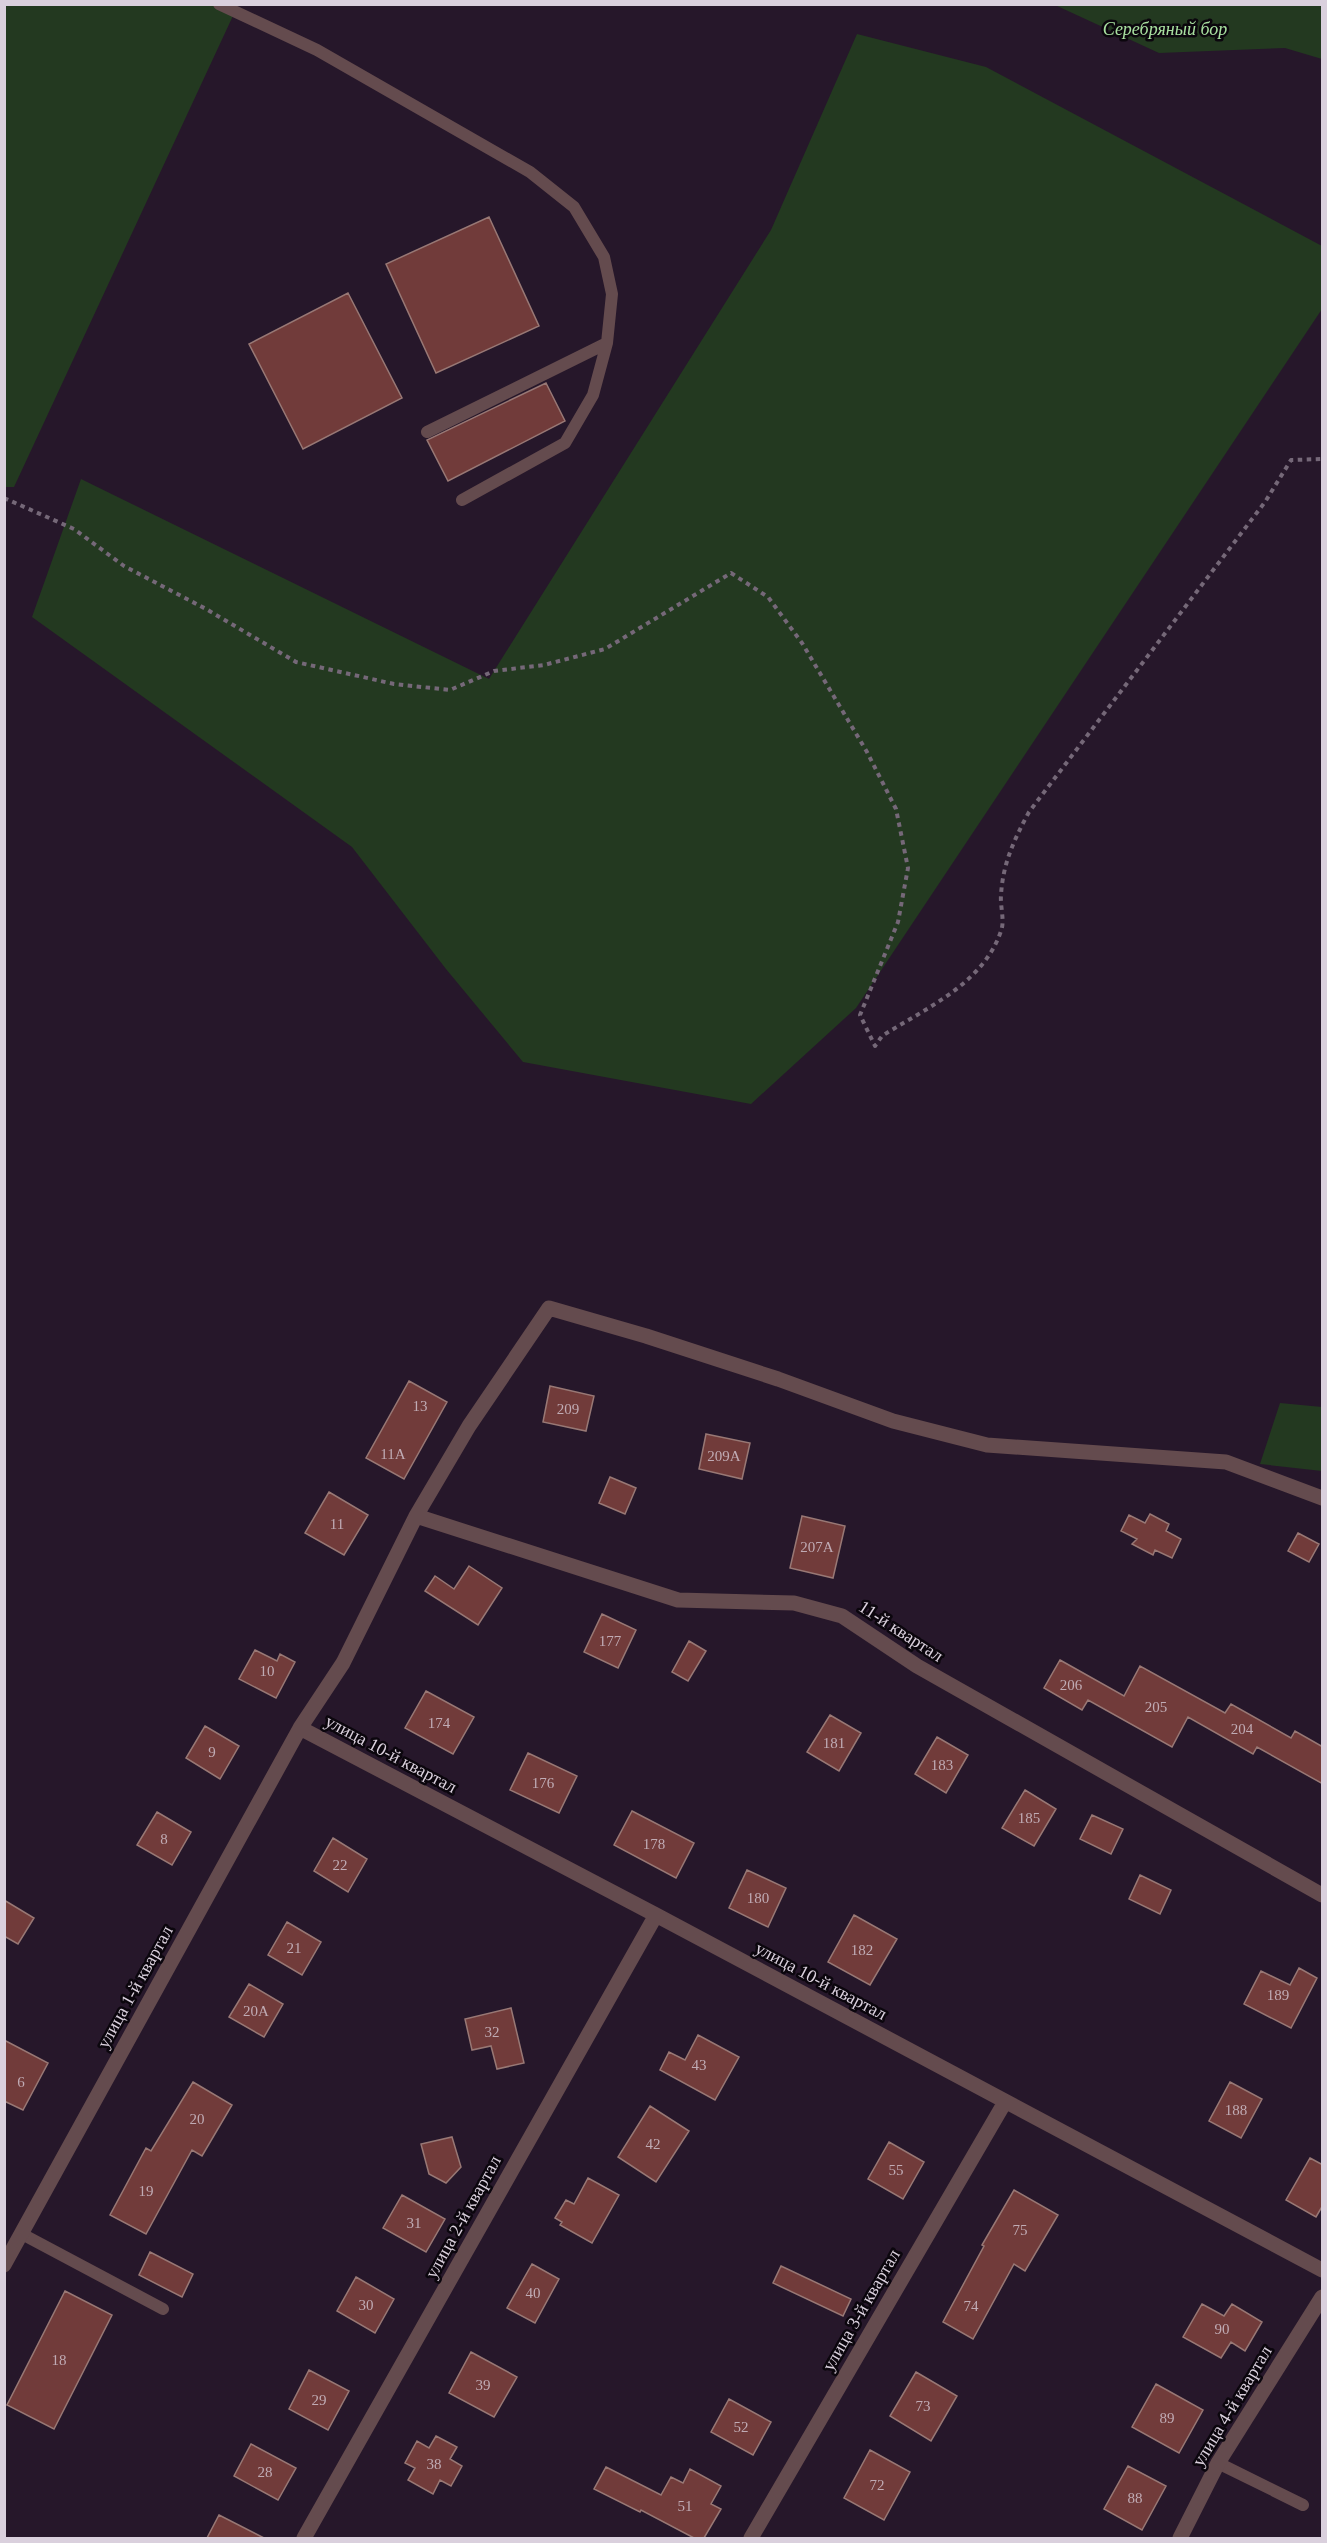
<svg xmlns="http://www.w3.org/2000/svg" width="1327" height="2543" viewBox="0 0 1327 2543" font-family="'Times New Roman',serif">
<rect width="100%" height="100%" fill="#26172a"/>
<path fill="#233920" d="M4 5H238L14 487H5Z
M1055 5H1322V59L1285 48 1159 53Z
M857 34 986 67 1322 246V309L856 1008 751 1104 523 1062 446 969 352 847 32 617 81 479 489 679 771 230Z
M1280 1403 1322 1407V1471L1260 1464Z"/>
<path fill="#713b3a" stroke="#987875" stroke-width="1.5" d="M489 217 539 326 436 373 386 264Z
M348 293 402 398 303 449 249 344Z
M546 383 565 421 448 481 427 440Z
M409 1381 447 1402 404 1479 366 1458Z
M550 1386 594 1396 586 1431 543 1422Z
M706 1434 750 1443 742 1479 699 1469Z
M610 1477 636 1488 625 1514 599 1503Z
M329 1492 368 1515 344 1555 305 1533Z
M1150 1514 1169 1524 1166 1531 1181 1539 1172 1558 1155 1550 1153 1555 1132 1544 1137 1539 1121 1531 1129 1515 1145 1523Z
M802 1516 845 1526 833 1578 790 1568Z
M1298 1533 1319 1544 1309 1562 1288 1551Z
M469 1566 502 1588 478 1625 425 1591 435 1576 454 1589Z
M602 1614 636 1630 618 1668 584 1652Z
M689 1641 706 1651 688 1681 672 1672Z
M255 1650 277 1661 280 1654 295 1662 276 1698 239 1679Z
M1060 1660 1124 1696 1140 1666 1225 1713 1231 1704 1291 1738 1295 1731 1323 1747V1784L1257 1747 1253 1754 1188 1717 1172 1747 1088 1700 1082 1710 1044 1688Z
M426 1691 474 1717 453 1754 405 1728Z
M830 1715 861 1733 839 1771 807 1752Z
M205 1726 239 1746 220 1779 186 1758Z
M937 1737 968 1755 946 1793 915 1774Z
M528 1753 577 1776 559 1813 510 1790Z
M1025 1790 1056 1809 1034 1846 1002 1828Z
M632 1811 694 1843 676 1878 614 1845Z
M157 1812 191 1832 172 1865 137 1845Z
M1092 1815 1123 1829 1111 1854 1080 1839Z
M333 1838 367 1859 348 1892 314 1871Z
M747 1870 786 1888 768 1927 729 1908Z
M1140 1875 1171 1890 1160 1914 1129 1899Z
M4 1900 34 1918 18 1944 4 1936Z
M854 1915 897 1939 870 1985 828 1962Z
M287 1922 321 1942 302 1975 268 1955Z
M1299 1968 1317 1978 1291 2028 1244 2004 1261 1971 1290 1985Z
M249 1984 283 2004 264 2037 229 2017Z
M511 2008 524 2063 497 2069 491 2046 472 2050 465 2019Z
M698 2035 739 2057 715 2100 660 2070 669 2052 685 2060Z
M4 2040 48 2063 23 2110 4 2101Z
M193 2082 232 2105 202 2156 192 2150 146 2234 110 2215 146 2148 151 2151Z
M1230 2082 1262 2099 1241 2138 1209 2121Z
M650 2106 689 2131 656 2182 618 2157Z
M452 2137 461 2167 446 2183 429 2174 421 2144Z
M889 2142 924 2162 903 2199 868 2179Z
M1310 2158 1323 2165V2205L1316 2217 1286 2200Z
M588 2178 619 2195 592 2243 560 2225 562 2222 555 2218 566 2200 574 2204Z
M1014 2190 1058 2215 1025 2271 1014 2264 973 2339 943 2322 984 2246 982 2245Z
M402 2195 445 2219 426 2252 383 2228Z
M150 2252 193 2274 182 2297 139 2275Z
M532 2264 559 2279 535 2323 507 2308Z
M781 2266 851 2299 843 2316 773 2283Z
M356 2277 394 2299 375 2333 337 2311Z
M65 2291 112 2315 54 2429 7 2405Z
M1202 2304 1224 2316 1232 2304 1262 2322 1245 2351 1231 2342 1221 2358 1183 2337Z
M471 2352 517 2377 494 2417 449 2393Z
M309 2370 349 2391 328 2430 289 2409Z
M916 2372 957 2396 931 2441 890 2416Z
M1156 2384 1203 2410 1179 2453 1132 2427Z
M729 2399 771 2422 753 2455 711 2432Z
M436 2436 457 2447 450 2459 462 2466 451 2486 440 2480 433 2494 408 2480 415 2468 405 2463 417 2441 429 2448Z
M251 2444 296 2468 278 2500 234 2476Z
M870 2450 910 2472 884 2520 844 2498Z
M1128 2466 1166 2486 1142 2530 1104 2509Z
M606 2467 661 2495 671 2477 683 2483 690 2469 721 2486 711 2504 721 2509 704 2538H694L641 2510 640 2512 594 2489Z
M219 2515 264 2538H207Z"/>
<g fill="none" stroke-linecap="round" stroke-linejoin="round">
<path stroke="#756878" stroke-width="4" stroke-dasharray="4.5 4.5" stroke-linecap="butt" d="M4 498 74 529 124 566 206 609 296 662 394 684 450 690 494 671 544 665 605 649 731 573 768 597 802 643 867 752 896 809 908 868 898 922 860 1015 875 1046 882 1036C926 1008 983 984 1001 931 1005 921 1000 906 1001 895 1003 863 1014 840 1029 812L1265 502 1291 460 1322 459"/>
<path stroke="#644b4e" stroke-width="12" d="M219 4 317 50 530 172 574 207 604 257 612 294 607 343 593 395 565 443 462 500
M427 432 607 343
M22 2234 163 2309
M1218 2463 1303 2505"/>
<path stroke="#644b4e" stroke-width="15" d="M416 1516 678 1600 794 1603 842 1616 917 1666 1322 1895
M300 1728 656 1915 1322 2270
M4 2265 300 1728 343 1663 416 1516 469 1426 549 1308 646 1336 778 1379 893 1421 987 1445 1226 1462 1322 1498
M304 2538 656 1915
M751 2538 1005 2102
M1180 2538 1218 2463 1322 2297"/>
</g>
<g text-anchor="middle" stroke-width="5" stroke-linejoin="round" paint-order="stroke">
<g font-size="15" fill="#c0abb4">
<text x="420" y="1411">13</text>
<text x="568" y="1414">209</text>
<text x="393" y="1459">11А</text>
<text x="724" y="1461">209А</text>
<text x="337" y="1529">11</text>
<text x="817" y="1552">207А</text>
<text x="610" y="1646">177</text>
<text x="267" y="1676">10</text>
<text x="1071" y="1690">206</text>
<text x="1156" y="1712">205</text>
<text x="439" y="1728">174</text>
<text x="1242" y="1734">204</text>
<text x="834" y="1748">181</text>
<text x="212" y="1757">9</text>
<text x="942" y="1770">183</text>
<text x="543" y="1788">176</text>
<text x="1029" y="1823">185</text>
<text x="164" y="1844">8</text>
<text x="654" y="1849">178</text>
<text x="340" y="1870">22</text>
<text x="758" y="1903">180</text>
<text x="294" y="1953">21</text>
<text x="862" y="1955">182</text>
<text x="1278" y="2000">189</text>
<text x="256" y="2016">20А</text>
<text x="492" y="2037">32</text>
<text x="699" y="2070">43</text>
<text x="21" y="2087">6</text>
<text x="1236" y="2115">188</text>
<text x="197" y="2124">20</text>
<text x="653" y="2149">42</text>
<text x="896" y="2175">55</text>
<text x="146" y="2196">19</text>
<text x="414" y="2228">31</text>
<text x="1020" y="2235">75</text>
<text x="533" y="2298">40</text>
<text x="366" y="2310">30</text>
<text x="971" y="2311">74</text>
<text x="1222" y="2334">90</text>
<text x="59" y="2365">18</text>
<text x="483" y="2390">39</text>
<text x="319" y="2405">29</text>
<text x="923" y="2411">73</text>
<text x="1167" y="2423">89</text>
<text x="741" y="2432">52</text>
<text x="434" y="2469">38</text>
<text x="265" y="2477">28</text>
<text x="877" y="2490">72</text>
<text x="1135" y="2503">88</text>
<text x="685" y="2511">51</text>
</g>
<g font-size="18" font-style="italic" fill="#a8e0a0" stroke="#0b060d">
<text x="1165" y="35">Серебряный бор</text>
</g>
<g font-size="18" fill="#dad0dd" stroke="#0b060d">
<text transform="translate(901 1631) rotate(33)" y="6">11-й квартал</text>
<text transform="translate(391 1754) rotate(28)" y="6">улица 10-й квартал</text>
<text transform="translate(821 1981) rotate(28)" y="6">улица 10-й квартал</text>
<text transform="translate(135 1987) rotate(-61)" y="6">улица 1-й квартал</text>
<text transform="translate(463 2217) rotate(-61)" y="6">улица 2-й квартал</text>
<text transform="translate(861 2310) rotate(-60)" y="6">улица 3-й квартал</text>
<text transform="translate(1232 2406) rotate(-59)" y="6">улица 4-й квартал</text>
</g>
</g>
<rect width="1327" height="2543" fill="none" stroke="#dad0dd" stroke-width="12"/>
</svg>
